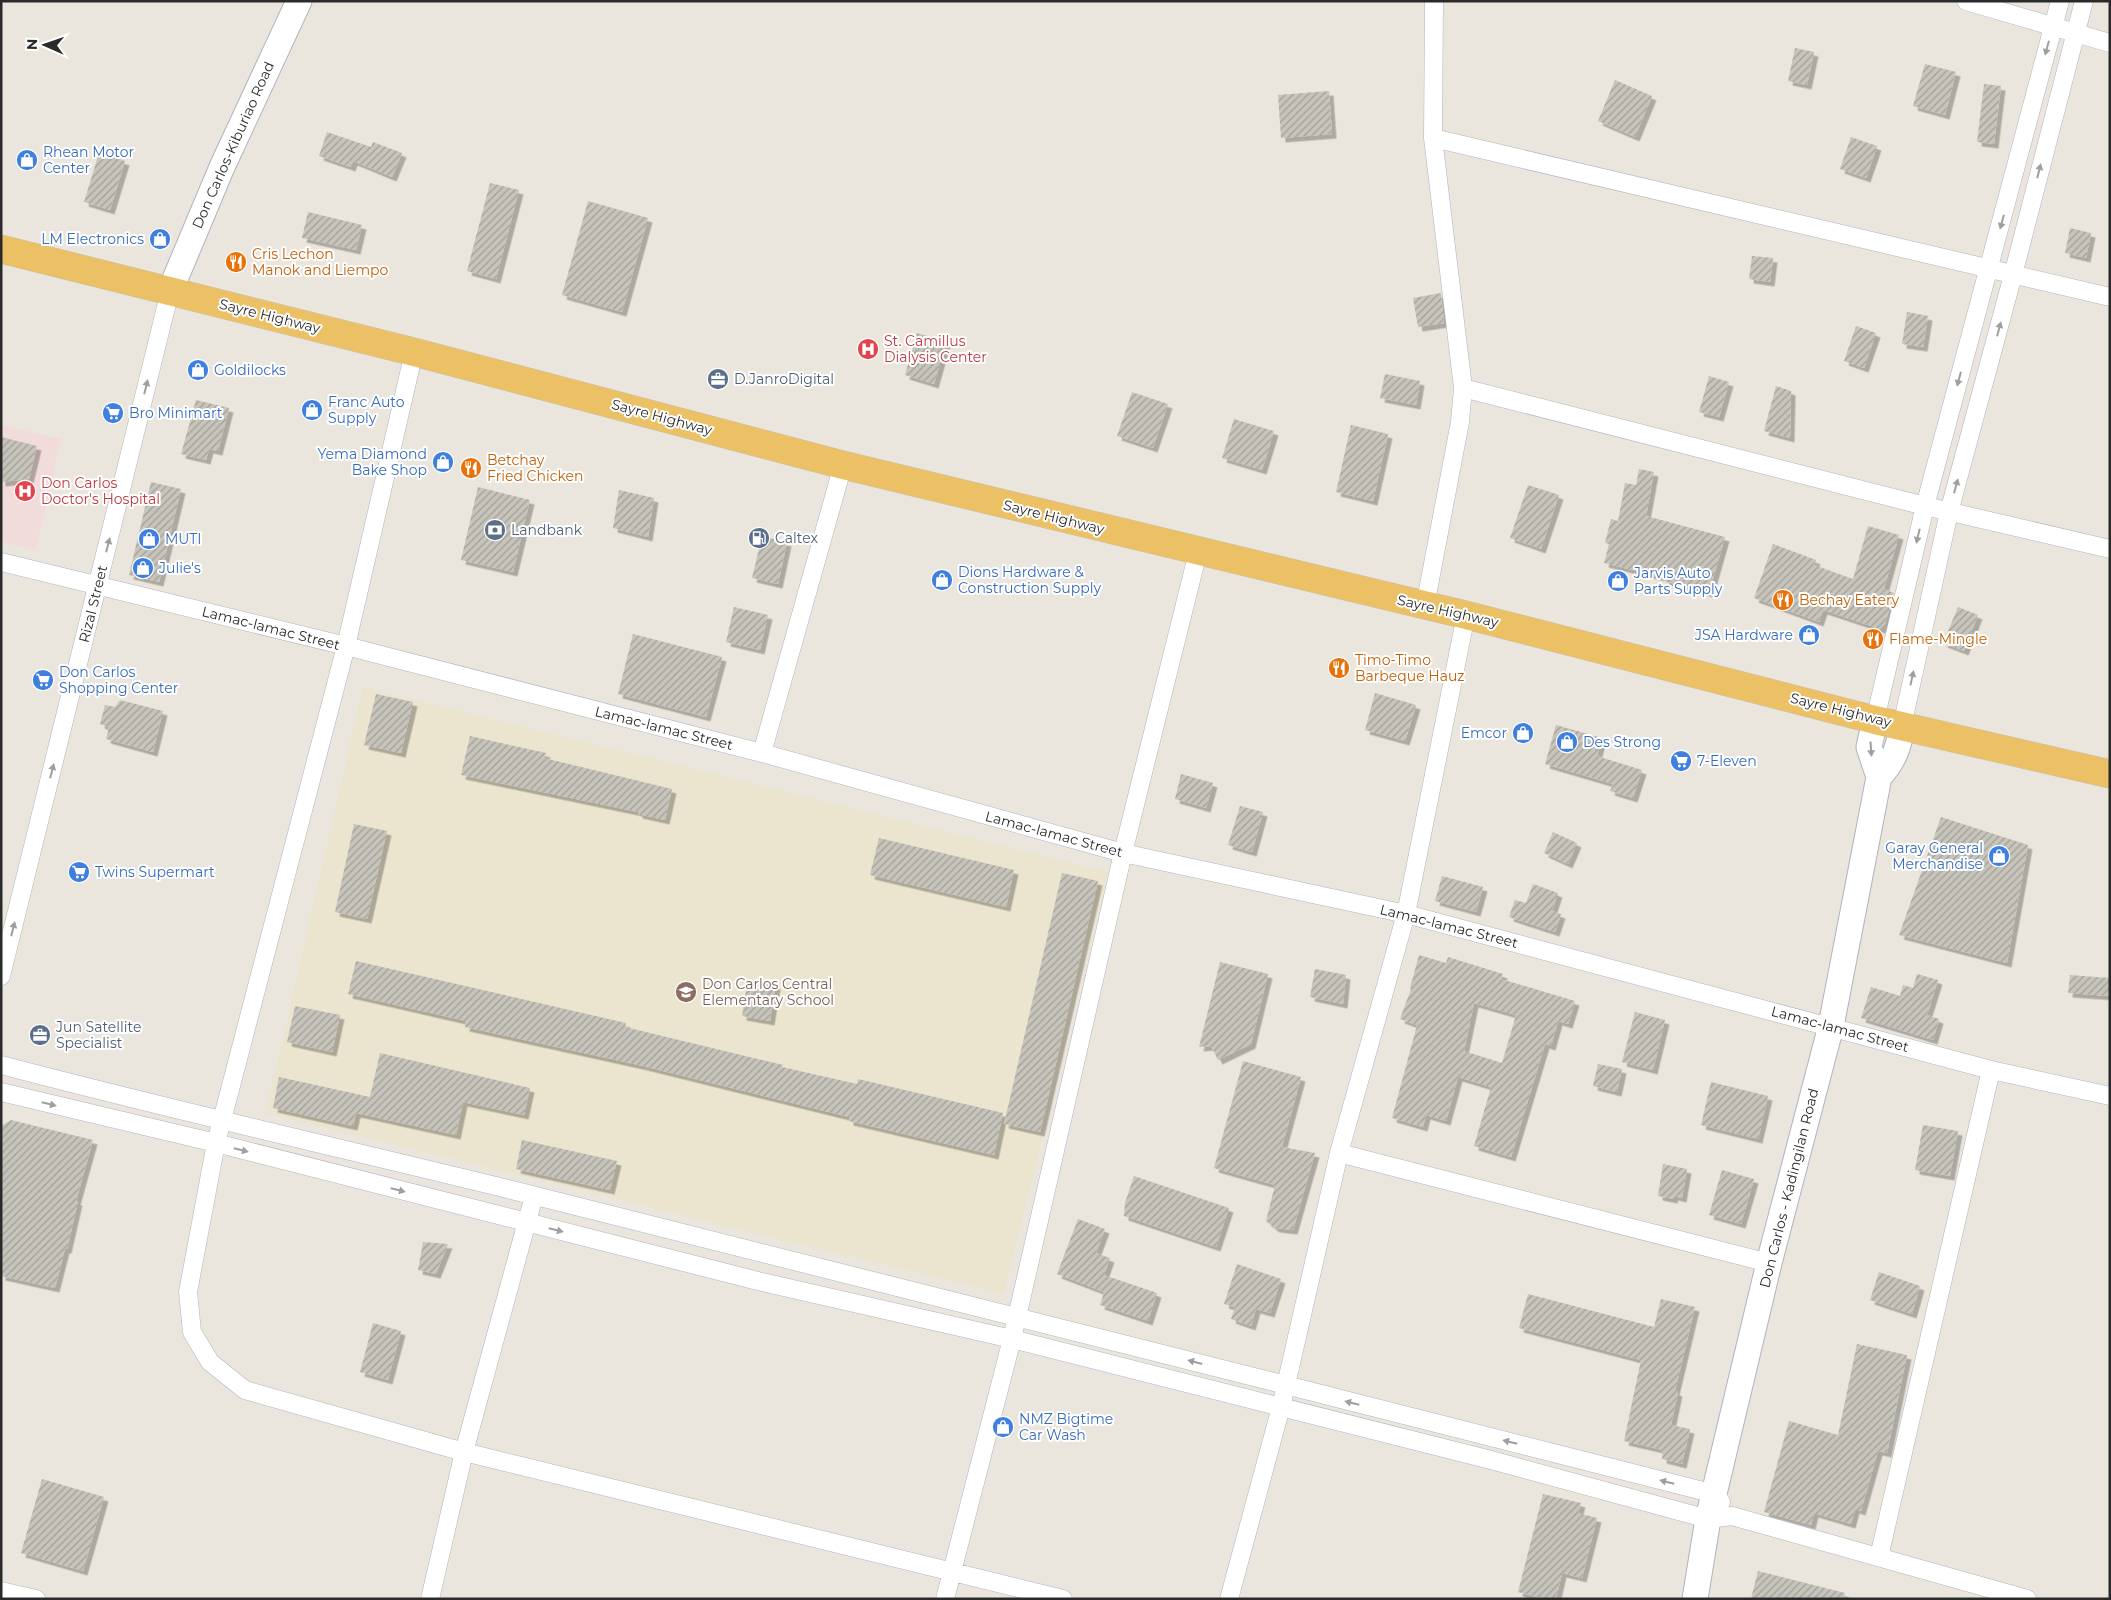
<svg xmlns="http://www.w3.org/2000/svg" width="2111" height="1600" viewBox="0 0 2111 1600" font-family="Montserrat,sans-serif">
<defs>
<pattern id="building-hatch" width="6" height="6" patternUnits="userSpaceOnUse" patternTransform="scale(1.25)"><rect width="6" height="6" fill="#c7c4bc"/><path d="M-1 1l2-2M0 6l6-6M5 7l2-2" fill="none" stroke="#a29f99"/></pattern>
<filter id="shadow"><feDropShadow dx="4.5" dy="4.5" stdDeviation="0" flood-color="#0004"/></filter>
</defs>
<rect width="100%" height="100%" fill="#ebe6dd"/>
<path fill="#ebe4ce" d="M363 687 1108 872 1004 1294 266 1113Z"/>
<path fill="#f1dcdb" d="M1 425 61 439 36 550 1 542Z"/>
<path fill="url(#building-hatch)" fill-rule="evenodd" filter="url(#shadow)" d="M1795 48 1814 52 1807 85 1788 81Z
M1925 64 1956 72 1945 115 1913 106Z
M1615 80 1652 96 1635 137 1598 121Z
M1984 84 2001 86 1994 144 1977 142Z
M1329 91 1332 134 1281 138 1278 95Z
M327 132 371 147 373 142 402 153 392 177 353 161 351 167 319 156Z
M1851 137 1877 146 1866 178 1840 169Z
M99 153 125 161 110 210 84 202Z
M490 183 519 190 496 279 467 271Z
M588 201 648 218 622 312 562 295Z
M308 212 362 225 356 250 302 238Z
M2070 228 2091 233 2086 258 2065 253Z
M1752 256 1773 258 1770 282 1749 279Z
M1441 293 1444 323 1418 327 1413 298Z
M1907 312 1928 316 1923 347 1902 344Z
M1856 326 1876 333 1864 368 1844 361Z
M917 333 946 342 934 384 905 375Z
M1385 374 1420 381 1416 405 1380 398Z
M1709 376 1729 382 1719 417 1699 412Z
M1776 386 1791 391 1790 438 1764 431Z
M1132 392 1168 404 1153 448 1117 436Z
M196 400 229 408 218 451 209 449 206 460 181 454Z
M1234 419 1274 431 1262 470 1222 458Z
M1351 425 1388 434 1373 501 1336 492Z
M1 437 37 446 29 479 1 482Z
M1639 469 1654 472 1646 516 1725 537 1709 593 1664 581 1665 578 1604 563 1609 544 1605 543 1611 519 1618 521 1625 483 1636 485Z
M151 482 181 489 159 582 129 575Z
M1528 485 1559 495 1541 549 1510 538Z
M478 487 530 500 513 572 461 560Z
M619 490 654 498 648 537 613 528Z
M1868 526 1899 535 1884 589 1894 593 1885 624 1880 629 1823 610 1819 622 1754 598 1773 544 1816 560 1814 565 1853 579Z
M762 536 787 542 778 584 752 578Z
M734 607 768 615 760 650 726 642Z
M1958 607 1978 615 1964 651 1943 643Z
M633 634 722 657 706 717 618 694Z
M1375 693 1416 705 1405 741 1365 730Z
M376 694 413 702 401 753 364 745Z
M120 700 163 711 153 752 106 739 109 727 100 724 105 705 115 707Z
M1556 725 1602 738 1597 756 1642 770 1633 798 1610 791 1613 784 1545 764Z
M470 736 546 753 544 758 672 789 665 820 638 814V812L461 775Z
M1181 774 1213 783 1206 808 1175 799Z
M1240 806 1263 812 1252 852 1228 845Z
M1941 817 2028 845 2007 963 1899 935Z
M354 824 387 831 367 919 335 912Z
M1553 832 1577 843 1568 864 1544 853Z
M879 838 1014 870 1006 907 870 875Z
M1062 873 1098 881 1040 1132 1004 1124Z
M1442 876 1483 887 1476 912 1435 901Z
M1533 884 1558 893 1552 911 1561 914 1555 932 1509 917 1515 900 1526 903Z
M1419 955 1446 963 1448 957 1503 974 1501 979 1575 1001 1568 1024 1558 1021 1551 1046 1545 1044 1511 1157 1474 1146 1491 1087 1458 1077 1446 1121 1426 1115 1423 1127 1392 1118 1417 1025 1400 1019 1411 989 1410 988ZM1474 1003 1516 1015 1502 1063 1464 1051Z
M356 961 626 1023 625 1027 783 1065 782 1067 857 1084 858 1079 1003 1113 994 1155 849 1121V1117L643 1066 465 1027 466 1021 348 994Z
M1220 962 1268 974 1251 1044 1218 1060 1211 1046 1199 1047Z
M1315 969 1346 975 1343 1004 1310 997Z
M1917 974 1938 980 1927 1015 1939 1019 1933 1040 1861 1018 1871 987 1900 996 1903 985 1913 988Z
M2070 975 2110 978V996L2068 993Z
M748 979 776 985 770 1021 742 1016Z
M295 1006 340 1015 332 1052 287 1042Z
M1635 1012 1665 1020 1653 1070 1622 1062Z
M380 1053 530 1088 524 1115 463 1102 456 1135 356 1113 353 1126 273 1108 279 1077 370 1097Z
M1243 1061 1301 1077 1282 1147 1315 1153 1293 1230 1275 1228 1266 1221 1275 1185 1214 1168Z
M1598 1064 1622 1069 1617 1092 1593 1086Z
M1711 1082 1768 1096 1758 1139 1701 1125Z
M11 1120 93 1140 76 1201H78L67 1249H65L55 1288 1 1276V1126Z
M1923 1125 1958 1131 1950 1176 1915 1170Z
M522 1140 617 1161 610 1190 516 1169Z
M1663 1164 1687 1169 1682 1198 1674 1196 1673 1199 1658 1196Z
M1722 1170 1754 1179 1741 1224 1709 1215Z
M1134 1176 1229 1208 1216 1247 1124 1216 1125 1203Z
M1078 1219 1105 1229 1096 1253 1110 1258 1104 1275 1157 1293 1148 1321 1100 1305 1104 1292 1057 1274Z
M423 1242 448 1244 436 1274 418 1270Z
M1237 1264 1281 1279 1270 1313 1256 1309 1251 1326 1231 1319 1235 1307 1224 1304Z
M1879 1272 1920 1286 1912 1314 1870 1300Z
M1528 1294 1654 1327 1661 1299 1695 1307 1675 1391 1678 1392 1671 1425 1690 1429 1682 1464 1662 1459 1663 1450 1624 1441 1641 1360 1519 1328Z
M373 1323 401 1331 388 1380 360 1372Z
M1857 1344 1907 1355 1887 1453 1878 1451 1861 1511 1855 1509 1851 1524 1814 1513 1811 1525 1764 1512 1789 1421 1838 1435Z
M42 1479 104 1497 83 1571 21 1553Z
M1543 1494 1581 1503 1578 1513 1597 1518 1582 1578 1562 1573 1556 1599H1544L1518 1592Z
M1758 1571 1845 1593 1844 1599H1751Z"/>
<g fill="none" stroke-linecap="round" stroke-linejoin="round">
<g stroke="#b0b2bd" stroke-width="19">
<path id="minor" d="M1966 1 2110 43
M1433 138 2110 297
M414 352 346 646 216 1143 188 1292 192 1332 210 1362 245 1390 464 1452 1063 1599
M1463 388 1925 506 2110 549
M1 562 346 646 762 753 1123 853 1406 914 1991 1070 2110 1096
M1425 606 1460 422 1463 388 1433 138 1434 1
M1875 720 1925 506 2060 1
M1902 726 1949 512 2013 275 2084 1
M762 753 843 465
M1 976 170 291
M1 1065C179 1112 358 1152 536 1196 929 1293 1322 1395 1715 1494L1721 1502
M1 1092 216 1143 758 1281 1012 1339 1491 1460 1708 1519 1732 1516 2027 1599
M1339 1153 1769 1263
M1879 1557 1991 1070
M1 1591 36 1599
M430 1599 464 1452 534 1196
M945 1599 1012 1339 1123 853 1198 552
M1229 1599 1281 1407 1339 1153 1406 914 1466 615"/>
</g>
<g stroke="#b0b2bd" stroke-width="27">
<path id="secondary" d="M170 291 222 167 299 1
M1875 720 1869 747 1879 777
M1879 777C1894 761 1899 747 1902 726
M1695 1599 1708 1519 1769 1263 1831 1026 1879 777"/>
</g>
<g stroke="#c3c3c3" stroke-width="29">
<path id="trunk" d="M1 249 414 352 843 465 1466 615 1875 720 2110 774"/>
</g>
<use href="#minor" stroke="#fff" stroke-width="18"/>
<use href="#secondary" stroke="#fff" stroke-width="25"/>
<use href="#trunk" stroke="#ecc064" stroke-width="28"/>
</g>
<defs><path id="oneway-solid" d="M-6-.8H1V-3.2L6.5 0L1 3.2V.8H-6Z" transform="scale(1.25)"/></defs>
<g fill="#9f9f9f">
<use href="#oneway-solid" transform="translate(2047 48) rotate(105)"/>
<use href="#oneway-solid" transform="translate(2039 171) rotate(-76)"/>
<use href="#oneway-solid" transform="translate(2002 222) rotate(105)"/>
<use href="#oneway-solid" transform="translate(1999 329) rotate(-75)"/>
<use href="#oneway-solid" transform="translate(1959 379) rotate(105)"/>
<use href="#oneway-solid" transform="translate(146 387) rotate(-76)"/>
<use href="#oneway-solid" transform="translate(1956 486) rotate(-75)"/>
<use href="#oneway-solid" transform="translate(1918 536) rotate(103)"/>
<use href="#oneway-solid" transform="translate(108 545) rotate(-76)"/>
<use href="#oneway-solid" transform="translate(1912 678) rotate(-78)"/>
<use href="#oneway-solid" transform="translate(1871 749) rotate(86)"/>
<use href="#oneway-solid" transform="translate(52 771) rotate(-76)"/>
<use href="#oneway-solid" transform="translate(13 929) rotate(-76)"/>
<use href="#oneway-solid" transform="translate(49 1104) rotate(14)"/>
<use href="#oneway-solid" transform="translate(241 1150) rotate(14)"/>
<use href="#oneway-solid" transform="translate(398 1190) rotate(14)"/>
<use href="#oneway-solid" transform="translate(556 1230) rotate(14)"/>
<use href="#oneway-solid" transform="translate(1195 1362) rotate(-165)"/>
<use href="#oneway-solid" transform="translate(1352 1403) rotate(-166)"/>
<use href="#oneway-solid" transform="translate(1510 1442) rotate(-166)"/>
<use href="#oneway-solid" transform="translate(1667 1482) rotate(-166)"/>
</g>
<defs>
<g id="shop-disc" transform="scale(1.125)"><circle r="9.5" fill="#3f7fe0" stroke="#fff"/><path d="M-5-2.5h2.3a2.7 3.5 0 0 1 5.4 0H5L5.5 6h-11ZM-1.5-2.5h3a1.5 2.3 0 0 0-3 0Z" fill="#fff"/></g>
<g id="restaurant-disc" transform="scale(1.125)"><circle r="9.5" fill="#e8710a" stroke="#fff"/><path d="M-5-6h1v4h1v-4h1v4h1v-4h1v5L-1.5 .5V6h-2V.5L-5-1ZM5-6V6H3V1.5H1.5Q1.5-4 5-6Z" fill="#fff"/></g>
<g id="hospital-disc" transform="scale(1.125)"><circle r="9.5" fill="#e0444e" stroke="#fff"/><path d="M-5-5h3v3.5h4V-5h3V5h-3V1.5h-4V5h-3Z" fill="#fff"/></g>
<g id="office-disc" transform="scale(1.125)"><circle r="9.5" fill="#5c6f8a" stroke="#fff"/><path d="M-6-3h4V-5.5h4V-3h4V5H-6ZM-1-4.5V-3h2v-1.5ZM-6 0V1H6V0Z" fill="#fff"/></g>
<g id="supermarket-disc" transform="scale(1.125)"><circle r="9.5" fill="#3f7fe0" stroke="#fff"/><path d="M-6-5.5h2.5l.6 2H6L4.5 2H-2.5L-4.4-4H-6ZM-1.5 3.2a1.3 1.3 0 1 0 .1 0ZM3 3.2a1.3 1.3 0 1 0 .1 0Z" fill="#fff"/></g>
<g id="bank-disc" transform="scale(1.125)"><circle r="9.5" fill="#5c6f8a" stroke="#fff"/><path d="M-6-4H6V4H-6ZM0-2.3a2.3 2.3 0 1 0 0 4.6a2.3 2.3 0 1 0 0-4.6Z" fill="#fff"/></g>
<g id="fuel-disc" transform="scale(1.125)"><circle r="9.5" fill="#5c6f8a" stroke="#fff"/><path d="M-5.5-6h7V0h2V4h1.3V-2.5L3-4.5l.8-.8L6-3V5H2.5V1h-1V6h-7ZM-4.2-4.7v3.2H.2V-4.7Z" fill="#fff"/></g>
<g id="school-disc" transform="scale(1.125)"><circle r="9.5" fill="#8d6e63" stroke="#fff"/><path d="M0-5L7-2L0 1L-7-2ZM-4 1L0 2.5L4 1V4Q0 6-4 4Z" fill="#fff"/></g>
</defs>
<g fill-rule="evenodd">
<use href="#shop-disc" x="27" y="160"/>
<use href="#shop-disc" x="160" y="239"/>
<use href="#restaurant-disc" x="236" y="262"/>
<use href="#hospital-disc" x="868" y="349"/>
<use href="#shop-disc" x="198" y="370"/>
<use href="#office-disc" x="718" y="379"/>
<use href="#shop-disc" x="312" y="410"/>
<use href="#supermarket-disc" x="113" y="413"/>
<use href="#shop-disc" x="443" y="462"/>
<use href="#restaurant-disc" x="471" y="468"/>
<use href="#hospital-disc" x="25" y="491"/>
<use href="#bank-disc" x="495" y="530"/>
<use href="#fuel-disc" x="759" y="538"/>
<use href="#shop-disc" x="149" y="539"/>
<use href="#shop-disc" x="143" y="568"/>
<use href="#shop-disc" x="942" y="580"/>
<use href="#shop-disc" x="1618" y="581"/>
<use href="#restaurant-disc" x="1783" y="600"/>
<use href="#shop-disc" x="1809" y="635"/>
<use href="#restaurant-disc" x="1873" y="639"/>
<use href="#restaurant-disc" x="1339" y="668"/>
<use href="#supermarket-disc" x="43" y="680"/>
<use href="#shop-disc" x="1523" y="733"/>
<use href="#shop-disc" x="1567" y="742"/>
<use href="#supermarket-disc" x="1681" y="761"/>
<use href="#shop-disc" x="1999" y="856"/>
<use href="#supermarket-disc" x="79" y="872"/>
<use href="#school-disc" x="686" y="992"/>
<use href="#office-disc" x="40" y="1035"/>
<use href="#shop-disc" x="1003" y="1427"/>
</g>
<g text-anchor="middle" stroke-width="4" stroke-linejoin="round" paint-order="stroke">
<g font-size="14" fill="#2a2a2a" stroke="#fff">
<text transform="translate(233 145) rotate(-66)" y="5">Don Carlos-Kiburiao Road</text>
<text transform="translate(270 316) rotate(14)" y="5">Sayre Highway</text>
<text transform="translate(662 417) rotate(15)" y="5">Sayre Highway</text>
<text transform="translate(1054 517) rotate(14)" y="5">Sayre Highway</text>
<text transform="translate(93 604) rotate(-76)" y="5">Rizal Street</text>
<text transform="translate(1448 611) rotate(13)" y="5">Sayre Highway</text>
<text transform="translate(271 628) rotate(14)" y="5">Lamac-lamac Street</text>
<text transform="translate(1841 710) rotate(14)" y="5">Sayre Highway</text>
<text transform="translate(664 728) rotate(14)" y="5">Lamac-lamac Street</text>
<text transform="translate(1054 834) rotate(15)" y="5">Lamac-lamac Street</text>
<text transform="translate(1449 926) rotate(14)" y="5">Lamac-lamac Street</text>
<text transform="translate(1840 1029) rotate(15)" y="5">Lamac-lamac Street</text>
<text transform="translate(1789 1188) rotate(-76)" y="5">Don Carlos - Kadingilan Road</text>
</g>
<g font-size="14" fill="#366cbe" stroke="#fff" text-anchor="start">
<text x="43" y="157">Rhean Motor<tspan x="43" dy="16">Center</tspan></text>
<text x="144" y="244" text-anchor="end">LM Electronics</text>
<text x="214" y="375">Goldilocks</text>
<text x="328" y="407">Franc Auto<tspan x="328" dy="16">Supply</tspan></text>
<text x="129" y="418">Bro Minimart</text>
<text x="427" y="459" text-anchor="end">Yema Diamond<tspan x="427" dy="16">Bake Shop</tspan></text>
<text x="165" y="544">MUTI</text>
<text x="159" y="573">Julie's</text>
<text x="958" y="577">Dions Hardware &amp;<tspan x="958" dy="16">Construction Supply</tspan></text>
<text x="1634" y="578">Jarvis Auto<tspan x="1634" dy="16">Parts Supply</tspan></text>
<text x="1793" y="640" text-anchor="end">JSA Hardware</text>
<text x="59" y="677">Don Carlos<tspan x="59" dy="16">Shopping Center</tspan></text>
<text x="1507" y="738" text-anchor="end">Emcor</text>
<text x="1583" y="747">Des Strong</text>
<text x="1697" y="766">7-Eleven</text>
<text x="1983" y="853" text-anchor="end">Garay General<tspan x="1983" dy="16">Merchandise</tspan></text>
<text x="95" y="877">Twins Supermart</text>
<text x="1019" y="1424">NMZ Bigtime<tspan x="1019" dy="16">Car Wash</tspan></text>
</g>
<g font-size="14" fill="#c56008" stroke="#fff" text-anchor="start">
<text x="252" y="259">Cris Lechon<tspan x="252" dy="16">Manok and Liempo</tspan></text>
<text x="487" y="465">Betchay<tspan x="487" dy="16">Fried Chicken</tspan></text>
<text x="1799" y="605">Bechay Eatery</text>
<text x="1889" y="644">Flame-Mingle</text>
<text x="1355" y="665">Timo-Timo<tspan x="1355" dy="16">Barbeque Hauz</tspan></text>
</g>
<g font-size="14" fill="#be3a42" stroke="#fff" text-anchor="start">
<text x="884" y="346">St. Camillus<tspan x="884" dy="16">Dialysis Center</tspan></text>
<text x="41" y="488">Don Carlos<tspan x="41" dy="16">Doctor's Hospital</tspan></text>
</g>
<g font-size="14" fill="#4e5e75" stroke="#fff" text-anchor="start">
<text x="734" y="384">D.JanroDigital</text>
<text x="511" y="535">Landbank</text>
<text x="775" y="543">Caltex</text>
<text x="56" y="1032">Jun Satellite<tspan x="56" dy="16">Specialist</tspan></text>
</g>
<g font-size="14" fill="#785e54" stroke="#fff" text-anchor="start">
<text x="702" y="989">Don Carlos Central<tspan x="702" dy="16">Elementary School</tspan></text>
</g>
</g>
<rect width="2111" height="1600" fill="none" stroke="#2a2a2a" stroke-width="5"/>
<g transform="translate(45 45) rotate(272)" stroke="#ffffff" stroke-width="4" paint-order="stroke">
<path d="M0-4L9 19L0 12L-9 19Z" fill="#2a2a2a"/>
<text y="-8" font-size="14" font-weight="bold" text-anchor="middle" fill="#2a2a2a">N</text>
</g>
</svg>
